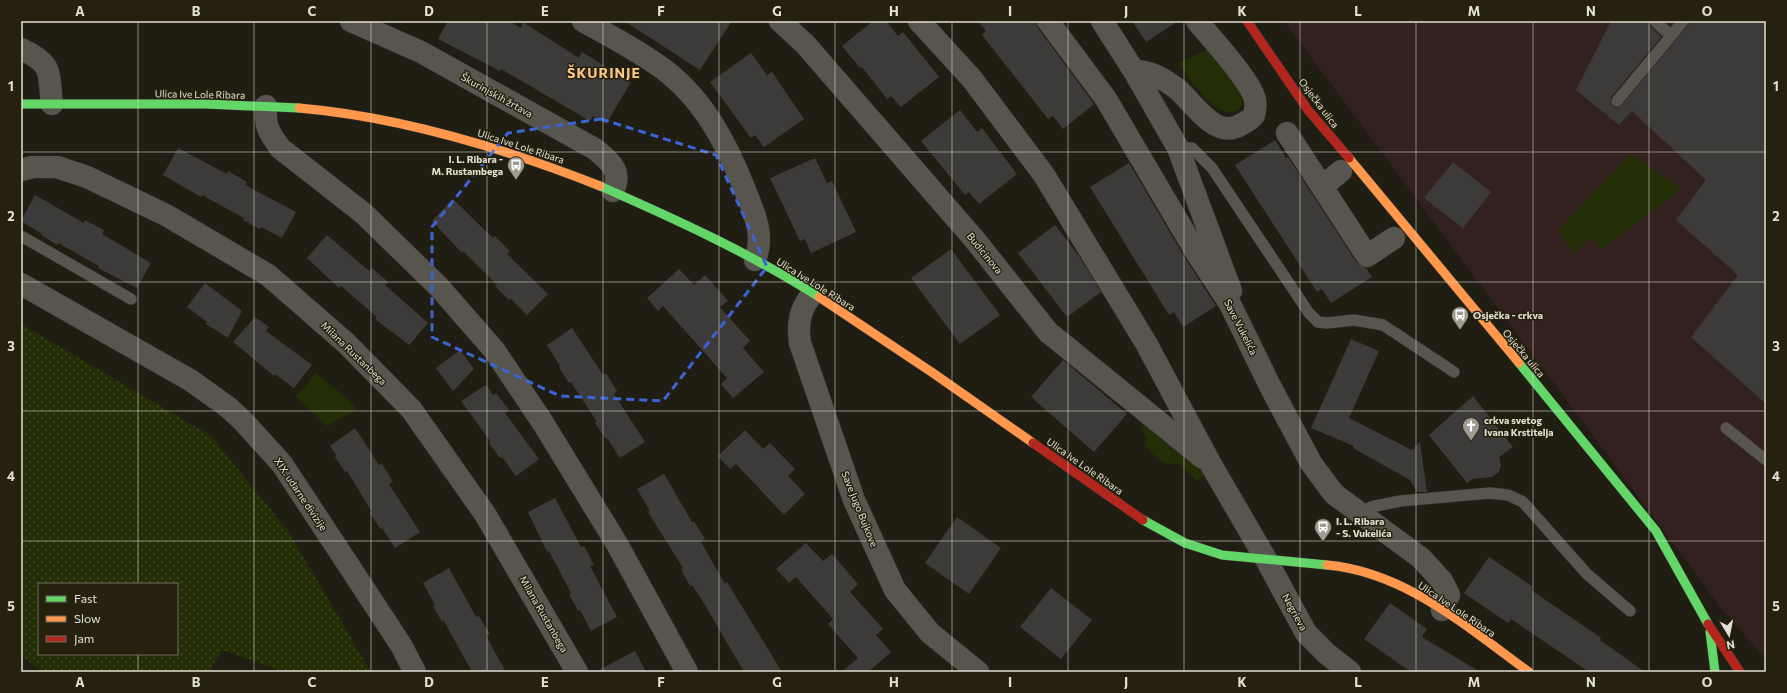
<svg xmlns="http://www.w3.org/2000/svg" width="1787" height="693" viewBox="0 0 1787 693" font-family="Commissioner,sans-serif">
<defs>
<pattern id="grass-dots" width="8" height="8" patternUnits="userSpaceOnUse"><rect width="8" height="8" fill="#242e06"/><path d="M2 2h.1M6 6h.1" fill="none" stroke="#444c29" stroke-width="1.8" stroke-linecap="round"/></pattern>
</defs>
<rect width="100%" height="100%" fill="#201e13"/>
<path fill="#33211f" d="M1284 21H1766V659L1722 609Z"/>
<path fill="url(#grass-dots)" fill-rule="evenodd" d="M21 324 211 436 288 531 371 672H284L222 650 209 672H42L21 655ZM39 584H177V654H39Z"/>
<path fill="#242e06" d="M1211 48C1223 65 1242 84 1242 106 1221 130 1190 78 1178 63Z
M1631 153 1682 189 1601 250 1591 237 1573 254 1558 230Z
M316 373 350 401 356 410 327 426 296 397Z
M1150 419 1206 473 1197 481 1179 464C1160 464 1157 459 1145 445L1147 438 1141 428Z"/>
<path fill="#3c3b3a" d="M448 21H509L521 28 523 22 579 58 582 52 631 82 606 124 593 116 590 121 501 69 500 71 438 39Z
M624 21H732L700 70Z
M873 21H886L898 36 903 32 939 77 901 107 891 96 887 99 862 67 860 68 842 46Z
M978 21H1036L1038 28 1094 104 1063 129 1053 116 1048 119 982 35 986 31Z
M1132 21H1178L1146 42Z
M1611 21H1648L1650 26 1661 37 1611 97V104L1616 108 1622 105 1688 25 1690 21H1766V404L1691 337 1738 275 1676 220 1706 180 1632 111 1619 125 1576 90Z
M751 53 767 75 772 72 804 119 764 147 755 135 751 138 710 82Z
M960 110 977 132 982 128 1017 174 979 204 969 192 965 195 921 141Z
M1275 140 1286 158 1288 157 1357 263 1366 268 1372 277 1331 303 1322 289 1317 292 1235 165Z
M178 148 227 174 228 171 247 182 245 185 296 212 282 238 261 227 260 229 243 220 244 218 202 195 201 197 163 175Z
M815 158 827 183 832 181 856 232 811 253 805 239 800 241 770 178Z
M1453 162 1491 192 1463 228 1424 198Z
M1129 163 1185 258 1216 306 1183 327 1174 312 1169 315 1090 187Z
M35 195 84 223 85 220 104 230 102 234 151 263 137 288 98 268 99 266 58 243 57 245 41 235 42 234 21 221Z
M453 199 493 238 495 236 510 251 507 254 548 294 527 315 510 298 509 300 495 286 497 285 463 251 462 253 432 221Z
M1055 225 1079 256 1101 292 1067 317 1018 253Z
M327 235 369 271 372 268 388 282 385 285 428 323 409 345 375 319 377 317 341 286 339 288 307 258Z
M951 249 1000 315 960 344 911 278Z
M679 269 694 285 705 275 728 301 720 307 750 341 743 348 764 372 733 398 721 384 727 378 663 306 658 311 647 298Z
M205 283 242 311 228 338 206 324 207 322 187 307Z
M255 317 269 327 266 331 312 365 294 388 275 374 274 376 233 342Z
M572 328 603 375 606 373 617 391 614 394 645 442 620 458 607 438 606 439 595 423 597 422 571 382 569 383 559 367 560 366 547 345Z
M1351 339 1379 351 1349 418 1412 450 1420 442 1427 492H1417L1410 480 1353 448 1354 446 1311 428Z
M460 350 474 369 453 391 436 368Z
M1063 360 1127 414 1094 452 1031 397Z
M486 385 493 395 496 393 509 410 505 413 539 459 516 476 502 457 500 458 489 443 490 441 461 401Z
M1473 396 1513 447 1499 457 1501 465 1499 472 1492 477 1472 479 1467 483 1429 435Z
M355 428 379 465 382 464 393 482 389 484 420 532 395 548 382 528 380 529 370 513 372 512 347 471 345 472 335 457 336 455 330 446Z
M745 430 763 449 770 443 795 469 788 476 805 494 784 515 736 464 730 469 718 456Z
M664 474 692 522 694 521 705 539 701 542 725 584 727 582 782 672H744L705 605 692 585 690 586 681 569 683 568 648 512 650 511 637 489Z
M555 498 581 547 584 546 594 565 590 566 617 617 591 631 580 610 578 611 569 594 571 593 549 551 547 552 528 512Z
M957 517 1001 548 969 594 925 563Z
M806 543 823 561 832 554 858 584 850 592 883 629 876 635 891 652 868 672H842L858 658 828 624 833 619 796 577 789 583 776 569Z
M1489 557 1533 587 1531 590 1601 638 1600 640 1645 672H1589L1511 619 1508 623 1464 593Z
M449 568 476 617 479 616 490 634 486 636 506 672H472L444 621 442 622 433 606 435 605 423 583Z
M1051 588 1092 620 1061 659 1020 627Z
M1390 603 1427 629 1422 637 1480 672H1411L1364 639Z
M635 651 646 672H595Z"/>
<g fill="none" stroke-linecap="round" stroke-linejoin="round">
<g stroke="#38372f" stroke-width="12">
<path id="lane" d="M1655 21 1671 36 1683 21
M1617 101 1671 36
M1178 148H1192L1212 168 1309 313 1318 322 1327 323 1354 320 1383 325 1454 372
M21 236 131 299
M1726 428 1766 460
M1360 514 1371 507 1400 501 1490 493 1508 495 1523 502 1587 574 1630 611"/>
</g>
<g stroke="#38372f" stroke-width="23">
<path id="street" d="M351 21 421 52 595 149C609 161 623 170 613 191
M583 21C609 35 635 49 659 66 702 96 726 142 745 190 754 213 765 235 755 260
M780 21 805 44 975 240 1048 332 1203 458
M919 21 972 79 1044 175 1146 343 1210 463 1267 561 1306 633 1327 654 1350 672
M1048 21 1106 99 1196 252 1230 304 1270 386 1311 463 1334 494 1421 558 1442 581 1449 595 1442 610
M1102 21 1134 71 1178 148 1231 291
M21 49C54 64 48 72 52 104
M1134 71C1151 71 1162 78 1176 88 1193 101 1215 142 1242 124 1246 122 1251 119 1254 115 1255 112 1256 103 1255 100 1252 82 1210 37 1197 21
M266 106C265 127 268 131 280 148L363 213 439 287 494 350 543 423 617 544 687 672
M1287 133 1367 256 1394 238
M21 170 33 167H57L87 177 166 215 268 275 346 343 411 409 485 514 577 672
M1322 187 1341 171
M21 284 190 380 228 407 243 421 282 464 401 645 415 672
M813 293C800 309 797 323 800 343L854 500 895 590 930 633 978 672"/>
</g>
<g stroke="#38372f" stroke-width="10">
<path id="fast" d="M21 104H206L299 108
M600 186C675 219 750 253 819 297
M1519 363 1656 531 1708 624
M1143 520 1185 543 1222 555 1327 565
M1710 632 1715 672"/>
</g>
<g stroke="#38372f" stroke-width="10">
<path id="slow" d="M299 108C402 117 504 148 600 186
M1349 158 1519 363
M819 297 933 373 1033 443
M1327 565C1406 572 1468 628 1529 672"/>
</g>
<g stroke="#38372f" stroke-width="10">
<path id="jam" d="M1247 21 1308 110 1349 158
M1033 443 1143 520
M1708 624 1740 672"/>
</g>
<use href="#lane" stroke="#57554e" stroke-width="11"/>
<use href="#street" stroke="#57554e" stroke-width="22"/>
<use href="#fast" stroke="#63d668" stroke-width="9"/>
<use href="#slow" stroke="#ff974d" stroke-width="9"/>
<use href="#jam" stroke="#b3261e" stroke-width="9"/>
</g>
<path fill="none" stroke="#3b64d7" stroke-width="3" stroke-dasharray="8 5" stroke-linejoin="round" d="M601 119 716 155 767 267 663 401 560 396 432 337V227L508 133Z"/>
<path fill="none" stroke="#e2e0d4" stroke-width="1" stroke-opacity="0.55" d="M138 21V584M254 21V672M371 21V672M487 21V672M603 21V672M719 21V672M835 21V672M952 21V672M1068 21V672M1184 21V672M1300 21V672M1416 21V672M1533 21V672M1649 21V672M21 152H1766M21 282H1766M21 411H1766M21 541H1766M138 654V672"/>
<defs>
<g id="bus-pin" transform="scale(0.9)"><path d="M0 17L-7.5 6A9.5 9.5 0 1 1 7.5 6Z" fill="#9e9c90" stroke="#25210e"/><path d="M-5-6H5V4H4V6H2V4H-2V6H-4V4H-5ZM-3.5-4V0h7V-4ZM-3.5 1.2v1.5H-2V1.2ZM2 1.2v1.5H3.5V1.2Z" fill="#fff"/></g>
<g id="church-pin" transform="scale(0.9)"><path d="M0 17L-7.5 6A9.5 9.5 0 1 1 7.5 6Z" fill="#9e9c90" stroke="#25210e"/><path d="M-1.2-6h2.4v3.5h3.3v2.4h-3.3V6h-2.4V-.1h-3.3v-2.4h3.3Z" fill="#fff"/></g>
</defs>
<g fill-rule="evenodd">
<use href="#bus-pin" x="516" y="165"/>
<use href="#bus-pin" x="1460" y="315"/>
<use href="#church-pin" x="1471" y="426"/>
<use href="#bus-pin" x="1323" y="527"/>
</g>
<g text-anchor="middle" stroke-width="3" stroke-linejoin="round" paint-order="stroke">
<g font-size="10" fill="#e2e0d4" stroke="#25210e">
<text transform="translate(200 94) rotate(1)" y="4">Ulica Ive Lole Ribara</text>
<text transform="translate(497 95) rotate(29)" y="4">Škurinjskih žrtava</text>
<text transform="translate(1319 103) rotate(53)" y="4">Osječka ulica</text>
<text transform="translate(521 146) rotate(18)" y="4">Ulica Ive Lole Ribara</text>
<text transform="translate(985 253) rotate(51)" y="4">Budicinova</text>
<text transform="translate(816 284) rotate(32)" y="4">Ulica Ive Lole Ribara</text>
<text transform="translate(1241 327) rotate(63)" y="4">Save Vukelića</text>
<text transform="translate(354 353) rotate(44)" y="4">Milana Rustanbega</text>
<text transform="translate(1524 353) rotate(50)" y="4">Osječka ulica</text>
<text transform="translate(1085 466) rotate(35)" y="4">Ulica Ive Lole Ribara</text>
<text transform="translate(301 494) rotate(56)" y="4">XIX. udarne divizije</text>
<text transform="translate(860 509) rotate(68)" y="4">Save Jugo Bujkove</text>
<text transform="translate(1457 609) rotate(34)" y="4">Ulica Ive Lole Ribara</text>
<text transform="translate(1295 612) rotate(61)" y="4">Negrieva</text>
<text transform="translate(544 614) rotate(60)" y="4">Milana Rustanbega</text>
</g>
<g font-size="10" font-weight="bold" fill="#e2e0d4" stroke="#25210e" text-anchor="start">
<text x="503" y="163" text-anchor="end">I. L. Ribara -<tspan x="503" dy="12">M. Rustambega</tspan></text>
<text x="1473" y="319">Osječka - crkva</text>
<text x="1484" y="424">crkva svetog<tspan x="1484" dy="12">Ivana Krstitelja</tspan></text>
<text x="1336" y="525">I. L. Ribara<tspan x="1336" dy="12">- S. Vukelića</tspan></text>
</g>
<g font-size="14" font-weight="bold" letter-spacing="1" fill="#f9c786" stroke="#25210e">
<text x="604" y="78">ŠKURINJE</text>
</g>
</g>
<rect width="1787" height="693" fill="none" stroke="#25210e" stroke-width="44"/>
<rect x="38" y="583" width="140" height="72" fill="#25210e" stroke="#716d5d"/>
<rect x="46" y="596" width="20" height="6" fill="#63d668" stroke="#716d5d"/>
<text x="74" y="603" font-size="12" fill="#e2e0d4">Fast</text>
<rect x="46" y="616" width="20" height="6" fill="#ff974d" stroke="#716d5d"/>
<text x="74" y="623" font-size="12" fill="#e2e0d4">Slow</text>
<rect x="46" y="636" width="20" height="6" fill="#b3261e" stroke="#716d5d"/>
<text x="74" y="643" font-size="12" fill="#e2e0d4">Jam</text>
<g transform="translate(1729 635) rotate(170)" stroke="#25210e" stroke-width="3" paint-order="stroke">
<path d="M0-3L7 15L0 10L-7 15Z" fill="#e2e0d4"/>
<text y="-6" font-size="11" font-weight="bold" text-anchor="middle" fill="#e2e0d4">N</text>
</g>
<rect x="22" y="22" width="1743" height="649" fill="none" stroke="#e2e0d4" stroke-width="1.5"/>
<g font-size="13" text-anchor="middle" font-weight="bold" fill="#e2e0d4">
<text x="80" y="16">A</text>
<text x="196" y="16">B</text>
<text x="312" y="16">C</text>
<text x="429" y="16">D</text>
<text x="545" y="16">E</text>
<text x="661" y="16">F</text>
<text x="777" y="16">G</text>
<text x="894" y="16">H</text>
<text x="1010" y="16">I</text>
<text x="1126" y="16">J</text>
<text x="1242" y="16">K</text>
<text x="1358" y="16">L</text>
<text x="1474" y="16">M</text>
<text x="1591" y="16">N</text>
<text x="1707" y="16">O</text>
<text x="11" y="91">1</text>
<text x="1776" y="91">1</text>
<text x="11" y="221">2</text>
<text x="1776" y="221">2</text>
<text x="11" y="351">3</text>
<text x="1776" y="351">3</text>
<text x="11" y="481">4</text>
<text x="1776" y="481">4</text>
<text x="11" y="611">5</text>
<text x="1776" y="611">5</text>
<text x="80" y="687">A</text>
<text x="196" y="687">B</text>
<text x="312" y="687">C</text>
<text x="429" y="687">D</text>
<text x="545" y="687">E</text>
<text x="661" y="687">F</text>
<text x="777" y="687">G</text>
<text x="894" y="687">H</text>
<text x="1010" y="687">I</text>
<text x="1126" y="687">J</text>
<text x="1242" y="687">K</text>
<text x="1358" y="687">L</text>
<text x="1474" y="687">M</text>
<text x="1591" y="687">N</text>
<text x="1707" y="687">O</text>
</g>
</svg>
